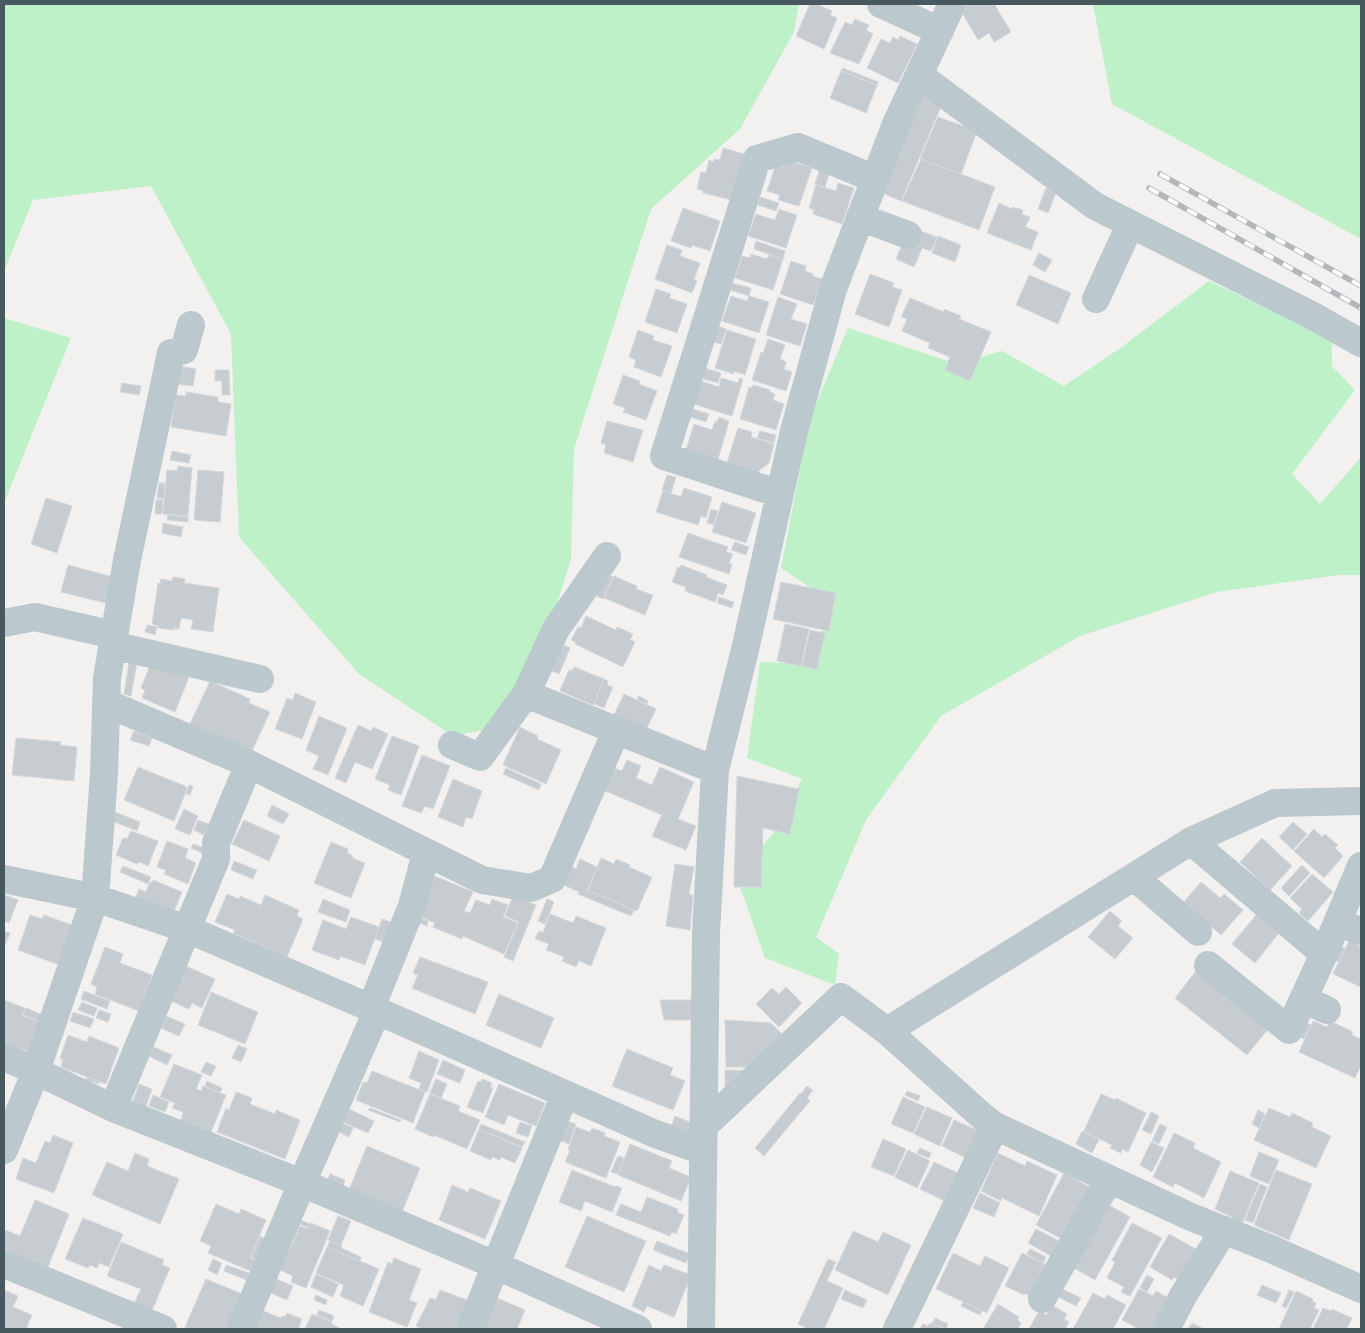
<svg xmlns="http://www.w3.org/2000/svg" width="1365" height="1333" viewBox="0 0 1365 1333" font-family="Ubuntu,sans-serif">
<rect width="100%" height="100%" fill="#f3f0f0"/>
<path fill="#bef1c8" d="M4 4H799L794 32 740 129 651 209 574 449 571 559 531 687 493 728 453 736 359 674 239 537 231 334 151 186 33 200 4 271Z
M1093 4H1361V239L1112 104Z
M1209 281 1332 339V366L1355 390 1292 474 1320 504 1361 457V575H1339L1217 592 1080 636 941 716 866 820 816 937 839 954 835 985 765 958 736 875 773 834 802 779 747 758 760 662 809 664 833 603 781 568 810 418 848 328 957 364 1002 351 1064 386 1119 349Z
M4 318 71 338 4 503Z"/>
<path fill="#c7ccd0" stroke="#d4d8dc" d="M810 4H816L832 11 830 15 837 18 824 49 796 36Z
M969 4H994L1011 32 994 42 989 33 978 40 960 9Z
M855 19 869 25 866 30 873 34 859 64 830 53 845 22 852 25Z
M900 36 917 44 898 83 867 68 881 39 890 43 893 37 898 40Z
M843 68 878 82 877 85 841 71Z
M841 71 877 85 866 113 830 98Z
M921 95 942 104 901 201 880 192Z
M938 117 977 131 961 174 920 159Z
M723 148 744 154 732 200 703 193V191L697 189 701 172 706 173 709 160 713 162 714 159 720 160Z
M921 159 995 187 979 230 902 201Z
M791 161 812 168 799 206 778 200 780 195 767 191 776 164 784 167 786 163 791 164Z
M820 168 830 171 825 187 815 184Z
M838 183 854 188 842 224 813 214 814 210 809 208 816 185 836 191Z
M1046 188 1056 192 1048 213 1038 209Z
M760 197 779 203 776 211 758 205Z
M999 203 1012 209 1013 207 1023 210 1022 214 1030 217 1025 227 1038 232 1031 250 987 233Z
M683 208 720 221 710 251 692 245 691 248 671 241Z
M779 209 797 215 786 248 748 236 756 214 775 220Z
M918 230 937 237 931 251 922 248 914 267 896 259 903 243Z
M938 236 961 245 955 262 932 253Z
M756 241 785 251 783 259 754 249Z
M667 245 682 250 680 256 700 263 694 279 697 281 692 293 655 279Z
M1039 253 1052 260 1045 272 1033 265Z
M751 254 767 259 769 255 783 259 773 290 735 278 742 256 750 258Z
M791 261 806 266 805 271 813 274 812 276 822 279 813 305 780 294Z
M870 274 894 283 892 287 902 290 889 327 855 314Z
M1029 275 1071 293 1058 324 1016 305Z
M732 283 751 288 749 296 730 290Z
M656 289 671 294 669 298 687 304 677 333 645 322Z
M731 296 747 301 749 296 769 302 759 333 722 321Z
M778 297 797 304 791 319 807 324 800 346 766 335Z
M910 298 944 312V309L961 316 959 319 991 332 970 381 945 370 950 357 928 348 930 343 902 331 907 319 901 317Z
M717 326 726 329 721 344 712 342Z
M638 330 654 336 653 340 672 346 661 377 634 367 636 360 629 357Z
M727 330 756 339 745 375 734 371V374L715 368Z
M768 339 785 345 780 359 786 362 784 369 792 372 786 391 752 380 761 352 763 353Z
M178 366 196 369 193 386 175 384Z
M704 368 721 373 718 383 701 378Z
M215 370H229L230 395H222V381H215Z
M623 375 640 381 639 384 657 391 646 420 623 412 625 408 613 404Z
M721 378 738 383 739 378 743 379 732 416 694 404 701 381 719 387Z
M122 383 141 386 139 395 120 392Z
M753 385 770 390V392L775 394 773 400 784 404 776 430 740 419 749 387 752 388Z
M186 392 218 397V402L231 404 226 436 171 427 176 395 186 396Z
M690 408 709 414 706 422 687 416Z
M719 417 729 421 718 460 686 450 694 424 712 430 715 421 717 422Z
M607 421 643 430 633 462 604 453 606 445 601 443Z
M738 428 752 432 751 437 774 444 769 463 755 474 726 466Z
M760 431 776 435 774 443 757 438Z
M172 451 191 455 189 463 170 460Z
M178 466 192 468 188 516 163 514 167 470 177 471Z
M198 470 224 472 220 522 194 520Z
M667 475 676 477 671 493 662 490Z
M159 483H165L164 499 157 498Z
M684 488 712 497 706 518 701 516 698 525 656 512 663 491 681 497Z
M46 498 72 506 57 553 31 544Z
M156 500H163L162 514H155Z
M722 502 756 513 746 543 712 532Z
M711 509 718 511 713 525 707 523Z
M168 515 188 517V522L167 520Z
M163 523 183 527 181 537 162 533Z
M688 533 728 547 726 552 733 554 729 563 732 564 729 574 679 557Z
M735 542 749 547 746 555 731 550Z
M68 565 113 577 106 603 61 592Z
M681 565 707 575 706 577 727 585 723 595 718 593 715 602 685 591 686 587 672 582 678 567 680 568Z
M603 573 613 577 603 599 594 595Z
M614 576 637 586 636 589 653 595 645 615 604 598Z
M173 577 185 579 184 583 219 588 213 632 191 629 193 620 181 618 179 629 175 628 174 630 158 628V626L152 624 158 583 160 584 161 579 172 581Z
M781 582 836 593 829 631 773 619Z
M719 597 734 602 732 608 717 603Z
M586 616 616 630 617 627 633 634 630 640 635 642 623 667 575 644 576 642 571 640 578 627 581 628Z
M785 624 809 629 801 666 777 661Z
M147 625 157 627 155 635 145 632Z
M810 630 825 633 817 669 802 666Z
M561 644 570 648 559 674 550 670Z
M130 656 138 657 131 696 124 694Z
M151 663 189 677 175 712 142 698 145 690 141 688Z
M574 667 604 679 593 705 560 691 569 670 572 671Z
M604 679 608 681 607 685 613 687 604 708 594 704Z
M210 681 250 699 249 703 270 712 252 751 190 724Z
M295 693 316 702 302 739 275 729 287 698 293 700Z
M624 694 656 709 646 730 614 715Z
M639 696 648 701 647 704 637 700Z
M319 716 347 728 328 775 313 769 319 756 306 750Z
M358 725 371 731 373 727 388 734 372 769 355 762 346 783 335 778Z
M520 727 538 736 537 739 561 750 546 784 503 765Z
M134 731 152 738 149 746 130 740Z
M392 736 419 746 401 795 388 790 390 785 375 779Z
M16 738 61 742 60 745 77 747 74 781 12 775Z
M422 755 450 766 433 809 425 806 421 813 402 806Z
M627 760 641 766 636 778 652 785 660 767 694 782 678 819 696 826 686 850 652 836 662 815 603 790 612 767 622 771Z
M138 767 185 786 187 789 174 821 124 800Z
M506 768 541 784 539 790 503 774Z
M737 776 799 789 790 834 763 828 761 887H734Z
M453 779 482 791 472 819 466 817 463 827 438 817Z
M189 785 193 786 190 795 186 794Z
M272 805 289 814 283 824 267 816Z
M184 809 198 816 190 835 175 829Z
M115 812 140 822 137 831 112 821Z
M198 820 209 824 204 835 194 830Z
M244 820 280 836 269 861 232 844Z
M1293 822 1307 834 1293 850 1279 837Z
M1314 829 1322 837 1325 834 1338 845 1335 848 1343 856 1324 878 1294 851Z
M131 831 158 841 148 866 139 862 137 864 116 855 123 838 127 839Z
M1262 838 1292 866 1270 890 1240 862Z
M167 841 188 849 185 858 196 863 188 884 164 874 166 870 157 867Z
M331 842 348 849 347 853 353 856 352 858 365 863 351 898 314 883Z
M193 844 204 848 202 853 191 848Z
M601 858 614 864 616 859 630 865 629 867 652 877 637 911 588 890Z
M580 859 597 867 587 890 634 910 631 916 578 894 579 892 562 884 570 866 576 869Z
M234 861 257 870 253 879 231 870Z
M675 864 694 867 689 894 693 895 690 930 666 926Z
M1302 865 1310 873 1289 896 1281 888Z
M123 866 151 877 148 884 120 872Z
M1312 874 1333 892 1308 921 1299 913 1302 909 1290 898Z
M432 875 473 892 464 911 470 913 476 900 490 905 492 899 508 905 503 917 518 923 504 954 463 936 462 939 433 927 435 923 416 915Z
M153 880 182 892 173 914 134 902 139 889 146 892 150 882 152 883Z
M1201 882 1220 898 1224 894 1243 910 1221 935 1183 903Z
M227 894 239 899 240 896 261 905 265 895 299 910 297 916 303 919 287 957 233 933 235 930 215 922Z
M4 895 18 900 9 923 4 921Z
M513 896 536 905 513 961 504 957 519 922 505 916Z
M323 899 350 910 346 922 318 912Z
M547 899 554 902 545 924 538 921Z
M1110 911 1122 921 1118 926 1133 938 1115 959 1088 937Z
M550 914 573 923 576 916 606 928 591 966 579 961 576 967 562 961 564 957 546 950 549 944 535 939 539 931 543 933Z
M1257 914 1279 933 1255 963 1232 944Z
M30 915 42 919 44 915 74 926 60 965 18 950Z
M351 917 379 927 365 965 340 956 339 960 312 950 323 920 346 929Z
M416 917 428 921 427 926 414 921Z
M382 919 397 924 389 944 375 939Z
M4 931 10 933 5 945 4 944Z
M1349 941 1361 947V987L1333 974Z
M1337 945 1345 948 1338 962 1331 958Z
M105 947 123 954 120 963 152 975 139 1011 95 994 97 987 91 984Z
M420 957 488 982 475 1014 412 988 418 975 413 973Z
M186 966 215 979 202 1008 192 1003 189 1009 171 1001Z
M1196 971 1269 1028 1247 1055 1175 998Z
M786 987 802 1003 779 1027 756 1004 772 988 779 994Z
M84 991 110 1001 107 1009 81 999Z
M211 992 258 1012 245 1044 198 1025Z
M499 994 554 1018 541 1048 486 1025Z
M4 1000 25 1008 22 1016 40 1022 30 1052 4 1043Z
M660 1000H693V1020H664Z
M82 1002 97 1008 94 1016 78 1010Z
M26 1008 43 1015 41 1022 23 1015Z
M99 1010 111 1014 108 1022 96 1018Z
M73 1012 94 1019 90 1028 70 1021Z
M166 1016 185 1024 179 1036 161 1028Z
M725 1020 771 1023 783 1035 755 1067H726Z
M1313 1021 1327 1027 1330 1021 1353 1032 1351 1035 1361 1039V1065L1355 1078 1299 1052Z
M1304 1022 1311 1025 1304 1039 1298 1036Z
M68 1035 87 1042 89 1036 119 1048 106 1084 61 1067 63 1060 60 1058Z
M238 1045 247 1049 241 1062 232 1058Z
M154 1047 172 1055 167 1065 149 1056Z
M627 1049 673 1068 670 1075 685 1081 673 1110 612 1086Z
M419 1051 439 1060 427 1092 419 1089 421 1083 409 1078Z
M443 1060 465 1070 460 1083 437 1074Z
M206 1062 216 1066 211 1076 201 1072Z
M174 1064 202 1075 196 1089 201 1091 203 1086 226 1095 211 1132 181 1120 183 1112 172 1108 175 1103 160 1097Z
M725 1070 754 1071 725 1094Z
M372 1071 425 1092 413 1123 356 1100 363 1082 367 1083Z
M87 1077 100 1082 99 1084 86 1080Z
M436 1079 447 1084 441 1098 430 1093Z
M482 1079 492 1083 490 1087 493 1088 483 1113 467 1107 478 1081 481 1082Z
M207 1081 222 1088 220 1093 205 1086Z
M139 1084 152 1089 146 1106 133 1101Z
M499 1084 545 1103 536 1126 508 1115 504 1125 485 1117Z
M807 1086 813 1090 807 1098 810 1101 764 1156 755 1148 800 1093 801 1094Z
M907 1091 920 1096 918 1101 905 1095Z
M236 1092 252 1098 250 1104 275 1114 276 1110 300 1120 285 1159 217 1132 226 1108 229 1110Z
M430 1094 460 1106 458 1111 480 1120 467 1149 434 1135 433 1137 415 1129Z
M1101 1094 1115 1100 1116 1098 1146 1113 1128 1152 1122 1149 1121 1153 1110 1148 1112 1145 1084 1131Z
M153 1095 169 1102 165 1112 149 1106Z
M903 1097 925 1107 913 1133 891 1124Z
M927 1107 952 1118 940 1146 914 1134Z
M370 1108 401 1120 400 1122 368 1110Z
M1269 1108 1290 1117 1292 1113 1313 1123 1312 1127 1331 1136 1316 1168 1254 1140Z
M349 1109 374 1121 368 1133 343 1122Z
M1258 1110 1265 1114 1259 1128 1252 1124Z
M1151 1112 1159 1116 1151 1134 1142 1130Z
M675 1116 697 1125 693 1135 671 1127Z
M954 1120 979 1131 966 1158 942 1146Z
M567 1121 576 1124 569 1144 559 1140Z
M520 1122 532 1126 528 1137 516 1133Z
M343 1123 353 1128 349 1137 339 1132Z
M481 1124 525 1142 522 1147 479 1129Z
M1160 1124 1167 1127 1159 1144 1152 1141Z
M576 1127 590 1132 592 1128 605 1133 604 1136 620 1142 606 1178 565 1162 570 1151 568 1150Z
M479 1129 522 1148 515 1163 501 1157 500 1160 492 1157 491 1160 470 1151Z
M1082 1131 1099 1139 1092 1153 1076 1144Z
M1174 1133 1195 1143 1193 1148 1221 1162 1204 1198 1175 1183 1173 1187 1153 1177Z
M53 1135 73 1143 54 1193 16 1179 23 1158 36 1163 45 1141 50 1143Z
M883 1139 906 1149 894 1176 871 1167Z
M1151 1142 1164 1148 1152 1172 1140 1165Z
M630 1144 672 1161 669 1168 691 1177 681 1201 618 1175Z
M367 1146 420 1168 402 1212 349 1190Z
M920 1148 931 1153 929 1158 917 1153Z
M908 1150 930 1161 917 1188 895 1177Z
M1259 1152 1279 1160 1269 1184 1250 1176Z
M135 1153 149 1159 147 1166 179 1179 160 1224 92 1195 107 1162 128 1171Z
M998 1153 1025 1166 1027 1161 1057 1175 1039 1216 1002 1198 1001 1201 981 1191Z
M618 1156 624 1158 618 1174 611 1172Z
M934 1162 960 1174 947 1202 920 1189Z
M572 1170 615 1187 616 1186 622 1188 612 1212 585 1201 581 1211 559 1202Z
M1276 1170 1312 1184 1289 1240 1254 1225Z
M1230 1171 1259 1183 1242 1224 1231 1219 1232 1217 1215 1209Z
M1064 1173 1091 1188 1062 1239 1036 1225Z
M330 1174 345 1180 343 1188 327 1181Z
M1260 1184 1267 1187 1253 1223 1245 1220Z
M452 1185 468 1192 470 1188 501 1201 485 1239 439 1220Z
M980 1193 1000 1203 994 1217 973 1208Z
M647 1197 678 1209 677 1212 684 1215 676 1234 672 1232 670 1236 616 1215 621 1204 641 1212Z
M35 1200 69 1214 48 1267 4 1249 5 1230 20 1236Z
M216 1204 239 1214 241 1209 266 1220 250 1258 257 1261 253 1272 208 1253 211 1246 200 1241Z
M1107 1204 1130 1217 1095 1280 1072 1267Z
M338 1216 351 1221 341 1245 328 1240Z
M587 1216 646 1241 624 1292 565 1267Z
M83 1218 123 1234 109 1267 99 1263 97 1268 90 1265 88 1268 65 1259Z
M301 1220 310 1224 309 1228 299 1224Z
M311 1223 330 1231 306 1288 291 1282 293 1276 280 1270 287 1250 289 1252 300 1226 308 1229Z
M1132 1223 1162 1238 1130 1296 1121 1292 1124 1287 1107 1278 1115 1262 1112 1260Z
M1036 1229 1061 1242 1053 1257 1028 1243Z
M853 1231 878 1242 883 1232 911 1245 888 1295 835 1270Z
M1169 1234 1196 1249 1178 1280 1174 1277 1172 1280 1150 1267Z
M260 1236 268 1240 259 1260 251 1257Z
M330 1241 342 1245 341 1248 361 1257 360 1261 327 1247Z
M657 1241 690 1254 686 1263 653 1250Z
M121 1242 164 1260 162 1265 170 1268 151 1313 133 1306 141 1289 107 1276Z
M327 1247 379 1269 363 1306 340 1296 344 1285 316 1273Z
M1030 1249 1046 1257 1043 1263 1027 1254Z
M953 1253 980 1266 985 1256 1009 1268 987 1313 936 1289Z
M1022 1253 1045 1264 1029 1296 1025 1293 1024 1295 1005 1286Z
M394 1258 421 1269 409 1300 417 1303 407 1327 369 1312 388 1262 392 1264Z
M213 1259 222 1263 217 1275 208 1270Z
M828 1259 836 1262 827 1281 843 1288 824 1329H809L798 1324Z
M226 1265 249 1273 247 1280 224 1271Z
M649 1265 661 1271 664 1265 691 1275 674 1317 647 1306 644 1312 632 1306Z
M316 1274 338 1284 333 1297 311 1287Z
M1147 1275 1154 1279 1147 1292 1140 1288Z
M274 1278 293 1286 287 1300 268 1292Z
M206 1279 242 1294 227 1329H190L185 1327Z
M1262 1285 1281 1293 1276 1303 1257 1295Z
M1062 1289 1081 1298 1076 1306 1058 1297Z
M1139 1289 1153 1296 1156 1291 1175 1302 1159 1329H1139L1122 1320Z
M4 1290 18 1296 13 1307 32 1315 26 1329H4Z
M440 1290 472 1302 461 1329H421L416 1326 430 1298 436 1300Z
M845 1290 867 1300 863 1308 841 1299Z
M1289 1290 1294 1292 1286 1308 1282 1306Z
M1296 1291 1313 1299 1312 1301 1316 1303 1314 1308 1319 1310 1310 1329H1279Z
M1093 1293 1105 1299 1107 1295 1126 1305 1113 1329H1073Z
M316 1295 327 1300 326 1305 314 1300Z
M497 1298 525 1310 517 1329H483Z
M963 1302 982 1311 980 1315 961 1306Z
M998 1304 1019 1317 1017 1320 1021 1323 1018 1329H983Z
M1053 1306 1067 1314 1064 1319 1069 1322 1065 1329H1029L1039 1311 1046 1315Z
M1323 1308 1331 1311 1332 1309 1352 1318 1347 1328 1350 1329H1313Z
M261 1310 281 1318 282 1316 285 1317 287 1313 302 1319 298 1329H253Z
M319 1310 334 1316 332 1321 317 1315Z
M312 1314 332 1322 331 1324 342 1329H305Z
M935 1318 948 1324 946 1329 932 1324Z
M930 1323 944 1329H920L923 1324 928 1326Z
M1192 1323 1204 1329H1188Z"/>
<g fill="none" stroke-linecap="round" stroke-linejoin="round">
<path stroke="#bbc8cd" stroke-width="28" d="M881 4 940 31
M919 75 1095 206 1313 316 1361 343
M860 217 908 235
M1096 299 1130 225
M780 494 664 456 757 159 798 147 875 179
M4 623 35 617 114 635
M112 645 260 679
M526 694 715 770
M106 703 249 764 482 880 531 888 552 879 616 731
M452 745 480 757 526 694 556 629 607 556
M1191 841 1324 954
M1134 877 1198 932
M4 879 95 898 187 929 371 1008 653 1133 703 1151
M1338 921 1359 931
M1208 965 1289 1030 1324 954 1361 866
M1303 999 1327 1010
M371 1008 412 906 426 853
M887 1031 1191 841 1275 803 1361 801
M4 1057 36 1071 113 1108 302 1183 495 1265 638 1329
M113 1108 216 859V843L249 764
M704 1126 841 997 887 1031 983 1117 995 1126 1191 1217 1271 1249 1361 1289
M4 1150 36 1071 95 898 104 774 107 678 127 560 171 353 184 350 191 325
M4 1264 163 1329
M1042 1299 1109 1179
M241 1329 302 1183 377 1011
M470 1329 565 1094
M701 1329 706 933 715 770 745 650 794 431 833 289 896 124 952 4
M897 1329 995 1126
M1166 1329 1183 1296 1224 1230"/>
<g stroke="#b2b7bb" stroke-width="5.5">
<path id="rail" d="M1160 174 1361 286
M1149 188 1361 308"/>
</g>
<use href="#rail" stroke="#fff" stroke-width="4" stroke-dasharray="11" stroke-linecap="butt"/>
</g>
<rect width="1365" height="1333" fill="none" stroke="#47585e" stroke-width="10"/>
</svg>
